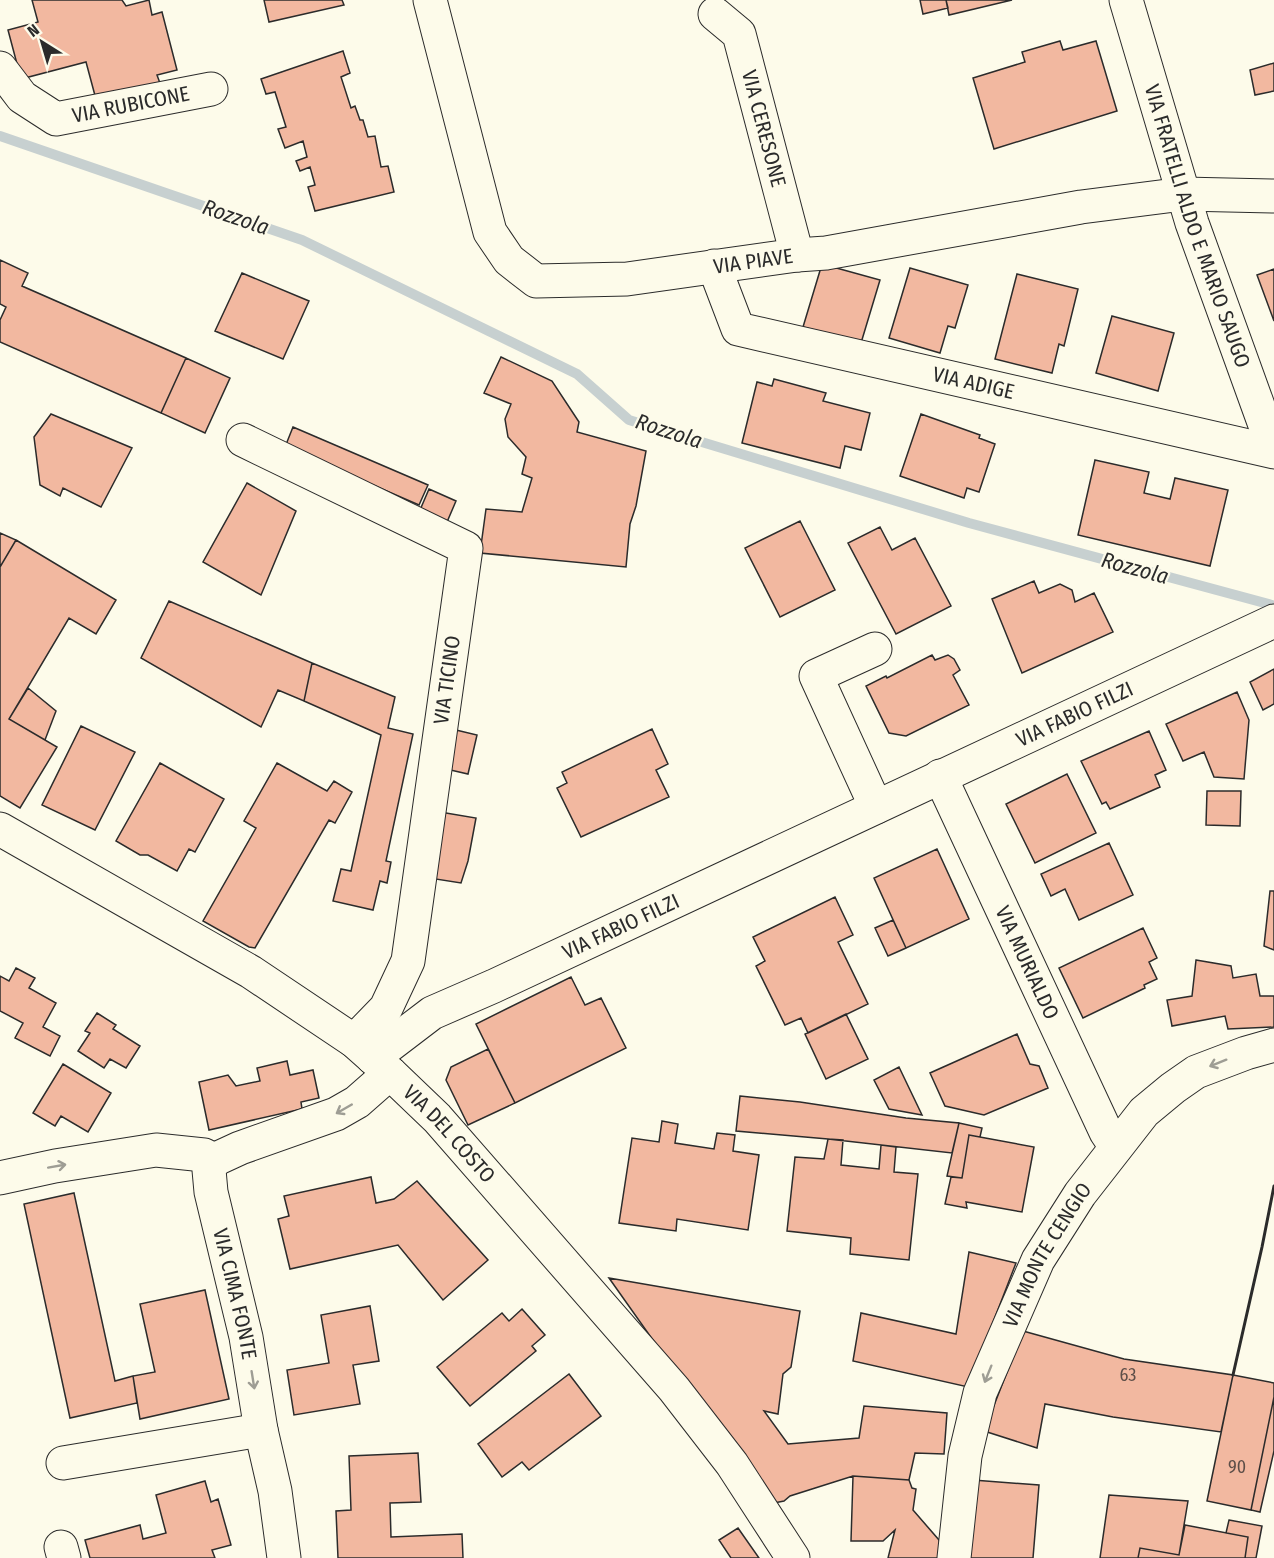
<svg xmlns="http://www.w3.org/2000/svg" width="1274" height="1558" font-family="'Fira Sans Condensed',sans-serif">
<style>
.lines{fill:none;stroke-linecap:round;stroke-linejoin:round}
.stream{stroke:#c7d0d0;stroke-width:10}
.building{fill:#f2b8a0;stroke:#2b2b2b;stroke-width:1.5}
.minor-casing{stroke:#2b2b2b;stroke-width:35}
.minor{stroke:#fdfbea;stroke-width:33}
.wall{stroke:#2b2b2b;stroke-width:3}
.oneway{stroke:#9e9d94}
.labels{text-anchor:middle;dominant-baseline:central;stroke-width:4.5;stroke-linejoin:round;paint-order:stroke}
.number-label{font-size:18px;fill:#5d4e48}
.street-label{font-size:21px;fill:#2b2b2b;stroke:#fdfbea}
.water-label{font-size:22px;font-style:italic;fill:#2b2b2b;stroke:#fdfbea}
</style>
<rect width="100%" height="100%" fill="#fdfbea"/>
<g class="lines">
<path class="stream" d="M0,136L302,240L577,374L629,420L969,523L1272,605"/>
</g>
<path class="building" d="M32,0H122L126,6L149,0L152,15L162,12L177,70L157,75L161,86L97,103L86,62L21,79L8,30L38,22Z
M264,0H342L344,5L269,22Z
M920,0H946L948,8L923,14Z
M946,0H1012L949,15Z
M1060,41L1063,50L1096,41L1117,111L994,149L973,78L1025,62L1022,52Z
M343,51L350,73L341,77L351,108L355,106L360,120H363L368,137L375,136L381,167L388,166L394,192L315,211L308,187L315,185L310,167L300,171L296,161L307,157L303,141L285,148L278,129L286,127L275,92L266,94L261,79Z
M1274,63V91L1255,95L1250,70Z
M0,260L28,273L22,286L186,358L161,413L0,342V320L6,307L0,304Z
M822,264L880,280L861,343L803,327Z
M910,268L968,285L955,328L948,326L940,353L889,338Z
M1274,269V321L1257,275Z
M242,273L309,301L283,359L215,331Z
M1017,274L1078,289L1064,346L1059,344L1052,373L995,359Z
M1112,316L1174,333L1158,391L1096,373Z
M501,357L552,381L579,422L577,432L646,451L636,506L630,524L626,567L480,553L486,509L522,512L532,478L522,474L526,457L508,437L505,419L511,404L484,393Z
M186,358L230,378L205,433L161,413Z
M774,379L826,393L823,401L870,413L861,450L845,446L840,468L742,443L757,382L772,386Z
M51,414L132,448L101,507L63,488L60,496L40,485L34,437Z
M921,414L980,435L979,438L995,444L979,492L967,488L964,498L900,476Z
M293,427L428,485L419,505L285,447Z
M1095,460L1149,472L1144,493L1170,499L1175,478L1228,490L1210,566L1078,535Z
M247,483L296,511L261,595L203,562Z
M429,489L456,501L447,522L420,510Z
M800,521L835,590L780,617L745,548Z
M880,527L892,550L915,538L951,606L896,634L848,543Z
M0,533L16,540L0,567Z
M16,540L116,600L96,634L69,618L9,719L57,747L20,808L0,796V567Z
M1034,581L1039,593L1060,584L1072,590L1075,602L1094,593L1113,632L1022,673L992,599Z
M169,601L312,663L304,701L278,690L261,727L141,658Z
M932,655L935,660L948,655L954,659L960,670L953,675L969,705L906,736L889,733L866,686L886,676L887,678Z
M312,663L395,697L388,728L413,734L386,861L391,862L387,883L380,881L373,910L333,901L341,869L351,871L381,735L304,701Z
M1274,669V704L1263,710L1250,682Z
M28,688L56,711L45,740L9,719Z
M1237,692L1249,720L1244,779L1214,777L1204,752L1183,761L1166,724Z
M81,726L135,752L95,830L42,805Z
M652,729L668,764L656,770L669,797L581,837L557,788L567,783L562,772Z
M456,730L477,735L468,774L446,769Z
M1149,731L1166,770L1155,775L1160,787L1110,809L1106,802L1102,804L1081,761Z
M160,763L224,799L195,852L189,849L177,871L148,855H140L116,841Z
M277,763L327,791L334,781L352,792L335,823L329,820L255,948L249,947L203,921L256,828L244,821Z
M1067,774L1096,833L1035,863L1006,804Z
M1207,791H1241L1240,826L1206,825Z
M440,812L476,818L468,861L461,883L429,878Z
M1109,843L1133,895L1079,920L1065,889L1051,896L1041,874Z
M937,849L969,919L906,948L874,878Z
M1270,891H1274V950L1264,946Z
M835,897L853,935L838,942L868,1004L808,1033L801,1018L785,1025L756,966L765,961L753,937Z
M893,920L906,948L888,956L875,928Z
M1143,928L1157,958L1149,962L1157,979L1144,985L1145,988L1083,1018L1059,968Z
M1196,960L1231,966L1233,978L1256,974L1260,996H1274V1027L1228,1029L1225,1016L1172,1026L1167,1000L1192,996Z
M16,968L35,978L29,988L56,1003L43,1027L60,1036L50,1056L15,1038L23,1023L0,1011V976L9,981Z
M571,977L585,1005L601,998L626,1048L515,1103L476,1024Z
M97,1013L116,1025L113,1029L140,1046L126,1068L110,1059L104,1068L78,1051L90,1033L85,1031Z
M846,1014L868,1059L826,1079L805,1034Z
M1017,1034L1030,1064L1039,1066L1048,1088L984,1115L945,1106L930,1073Z
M488,1049L515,1103L468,1125L446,1080L451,1067Z
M287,1061L290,1075L313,1070L319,1098L301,1102L302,1109L209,1130L199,1082L228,1075L236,1086L260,1081L257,1068Z
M63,1064L111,1093L88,1132L61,1116L55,1126L33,1113Z
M899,1067L922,1115L889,1109L874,1080Z
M740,1096L800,1102L906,1118L959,1123L952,1153L828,1139L736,1131Z
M662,1121L678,1124L675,1143L714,1149L717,1133L735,1135L733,1151L759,1155L748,1230L677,1219L676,1231L619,1223L632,1138L659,1142Z
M959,1123L982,1128L980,1137L969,1135L962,1178L947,1176Z
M969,1135L1034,1147L1022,1212L966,1202L967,1208L945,1204L951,1177L962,1178Z
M828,1139L843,1140L841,1165L879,1169L881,1145L896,1147L894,1172L918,1174L909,1260L850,1254L851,1238L787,1231L795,1157L824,1159Z
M371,1177L376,1203L394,1199L417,1181L488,1260L443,1300L398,1245L290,1269L278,1219L289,1216L284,1196Z
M74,1193L115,1381L133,1376L137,1403L70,1418L24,1204Z
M969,1252L1016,1263L968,1387L853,1361L861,1313L956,1334Z
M609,1278L800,1311L791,1367L783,1374L778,1414L764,1411L788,1444L859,1438L864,1406L947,1413L944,1454L915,1453L909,1480L853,1476L790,1496L784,1501L769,1504Z
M205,1290L229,1399L140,1419L133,1376L155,1372L140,1304Z
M370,1306L379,1361L353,1365L360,1404L294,1415L287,1370L329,1363L321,1315Z
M522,1309L545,1335L532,1346L536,1351L470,1406L437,1367L502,1313L509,1321Z
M1023,1331L1124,1359L1233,1375L1221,1432L1113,1417L1045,1404L1037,1448L984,1431Z
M569,1374L601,1416L529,1470L522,1462L502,1477L478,1444Z
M1233,1375L1274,1383V1397L1251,1510L1207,1501Z
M1274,1397V1451L1260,1512L1251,1510Z
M418,1453L421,1502L390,1503L391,1537L462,1534L463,1558H338L336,1511L351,1510L349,1456Z
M853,1476L909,1480L912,1488L916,1489L913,1510L939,1540L946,1558H888L895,1530L883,1541H851Z
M973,1480L1039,1485L1033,1558H964Z
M205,1481L211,1502L218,1499L231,1545L212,1550L215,1558H90L85,1540L140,1525L143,1539L166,1533L156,1495Z
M1109,1495L1188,1501L1179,1555L1140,1548L1138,1558H1100Z
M1229,1520L1262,1526L1256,1558H1245L1248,1537L1226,1533Z
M1185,1525L1248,1537L1245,1558H1138L1140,1548L1179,1555Z
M738,1528L759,1558H731L719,1540Z"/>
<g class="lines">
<defs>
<g id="minor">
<path id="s1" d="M430,0L490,232L509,260L536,281L627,279L797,255L826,253L1081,207L1183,194L1274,196"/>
<path id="s2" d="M1126,0L1192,223L1274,450"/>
<path id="s3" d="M715,14L739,34L797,255"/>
<path id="s4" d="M0,68L22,97L56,119L211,89"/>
<path id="s5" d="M714,266L738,329L1274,452"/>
<path d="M243,440L466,548L408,961L386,1008L354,1041"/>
<path d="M875,649L816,676L876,807"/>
<path id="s6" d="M940,776L1106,1132L1116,1147"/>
<path id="s7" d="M0,829L251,972L354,1041L390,1073L437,1118L674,1389L732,1464L793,1558"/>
<path id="s8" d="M373,1058L432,1013L494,986L1274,621"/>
<path id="s9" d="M214,1160L209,1170L211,1192L246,1337L261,1430L275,1491L284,1558"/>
<path d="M214,1160L240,1148L336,1114L357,1102L390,1073"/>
<path d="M0,1178L55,1166L156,1150L204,1155L214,1160"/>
<path d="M63,1463L261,1430"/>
<path d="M61,1547L64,1558"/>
<path id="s10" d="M954,1558L965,1456L980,1393L1038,1260L1080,1194L1144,1112L1173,1088L1196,1072L1246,1053L1274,1045"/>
</g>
</defs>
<use href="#minor" class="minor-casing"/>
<use href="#minor" class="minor"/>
<path class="wall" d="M1233,1375L1262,1247L1274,1186"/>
</g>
<defs><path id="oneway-shaft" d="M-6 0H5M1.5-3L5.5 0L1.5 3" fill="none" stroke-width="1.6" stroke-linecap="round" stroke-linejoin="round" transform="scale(1.5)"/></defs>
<g class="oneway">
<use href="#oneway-shaft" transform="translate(1218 1063) rotate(158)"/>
<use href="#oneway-shaft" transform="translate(344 1109) rotate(150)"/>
<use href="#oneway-shaft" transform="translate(57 1166) rotate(-10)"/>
<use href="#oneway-shaft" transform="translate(988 1374) rotate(112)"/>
<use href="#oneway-shaft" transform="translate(253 1380) rotate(81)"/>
</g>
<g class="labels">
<g class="number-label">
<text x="1128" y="1375">63</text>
<text x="1237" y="1467">90</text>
</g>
<g class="street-label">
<text stroke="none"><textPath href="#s4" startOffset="153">VIA RUBICONE</textPath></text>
<text stroke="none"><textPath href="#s3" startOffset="129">VIA CERESONE</textPath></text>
<text stroke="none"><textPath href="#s2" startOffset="237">VIA FRATELLI ALDO E MARIO SAUGO</textPath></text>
<text stroke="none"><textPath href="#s1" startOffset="526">VIA PIAVE</textPath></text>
<text stroke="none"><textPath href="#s5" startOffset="309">VIA ADIGE</textPath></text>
<text transform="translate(447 680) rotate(-82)">VIA TICINO</text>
<text stroke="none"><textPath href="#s8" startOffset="783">VIA FABIO FILZI</textPath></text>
<text stroke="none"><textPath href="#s8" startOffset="282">VIA FABIO FILZI</textPath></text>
<text stroke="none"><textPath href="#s6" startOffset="206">VIA MURIALDO</textPath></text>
<text stroke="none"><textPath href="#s7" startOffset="546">VIA DEL COSTO</textPath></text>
<text stroke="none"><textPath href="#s10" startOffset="321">VIA MONTE CENGIO</textPath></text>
<text stroke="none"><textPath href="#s9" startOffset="138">VIA CIMA FONTE</textPath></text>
</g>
<g class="water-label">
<text transform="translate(236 217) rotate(19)">Rozzola</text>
<text transform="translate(669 431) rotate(18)">Rozzola</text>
<text transform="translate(1135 568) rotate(15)">Rozzola</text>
</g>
</g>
<g transform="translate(42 42) rotate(323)" stroke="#fdfbea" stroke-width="4.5" paint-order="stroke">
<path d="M0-4.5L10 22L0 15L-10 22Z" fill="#2b2b2b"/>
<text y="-9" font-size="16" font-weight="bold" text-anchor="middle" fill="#2b2b2b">N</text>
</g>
</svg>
